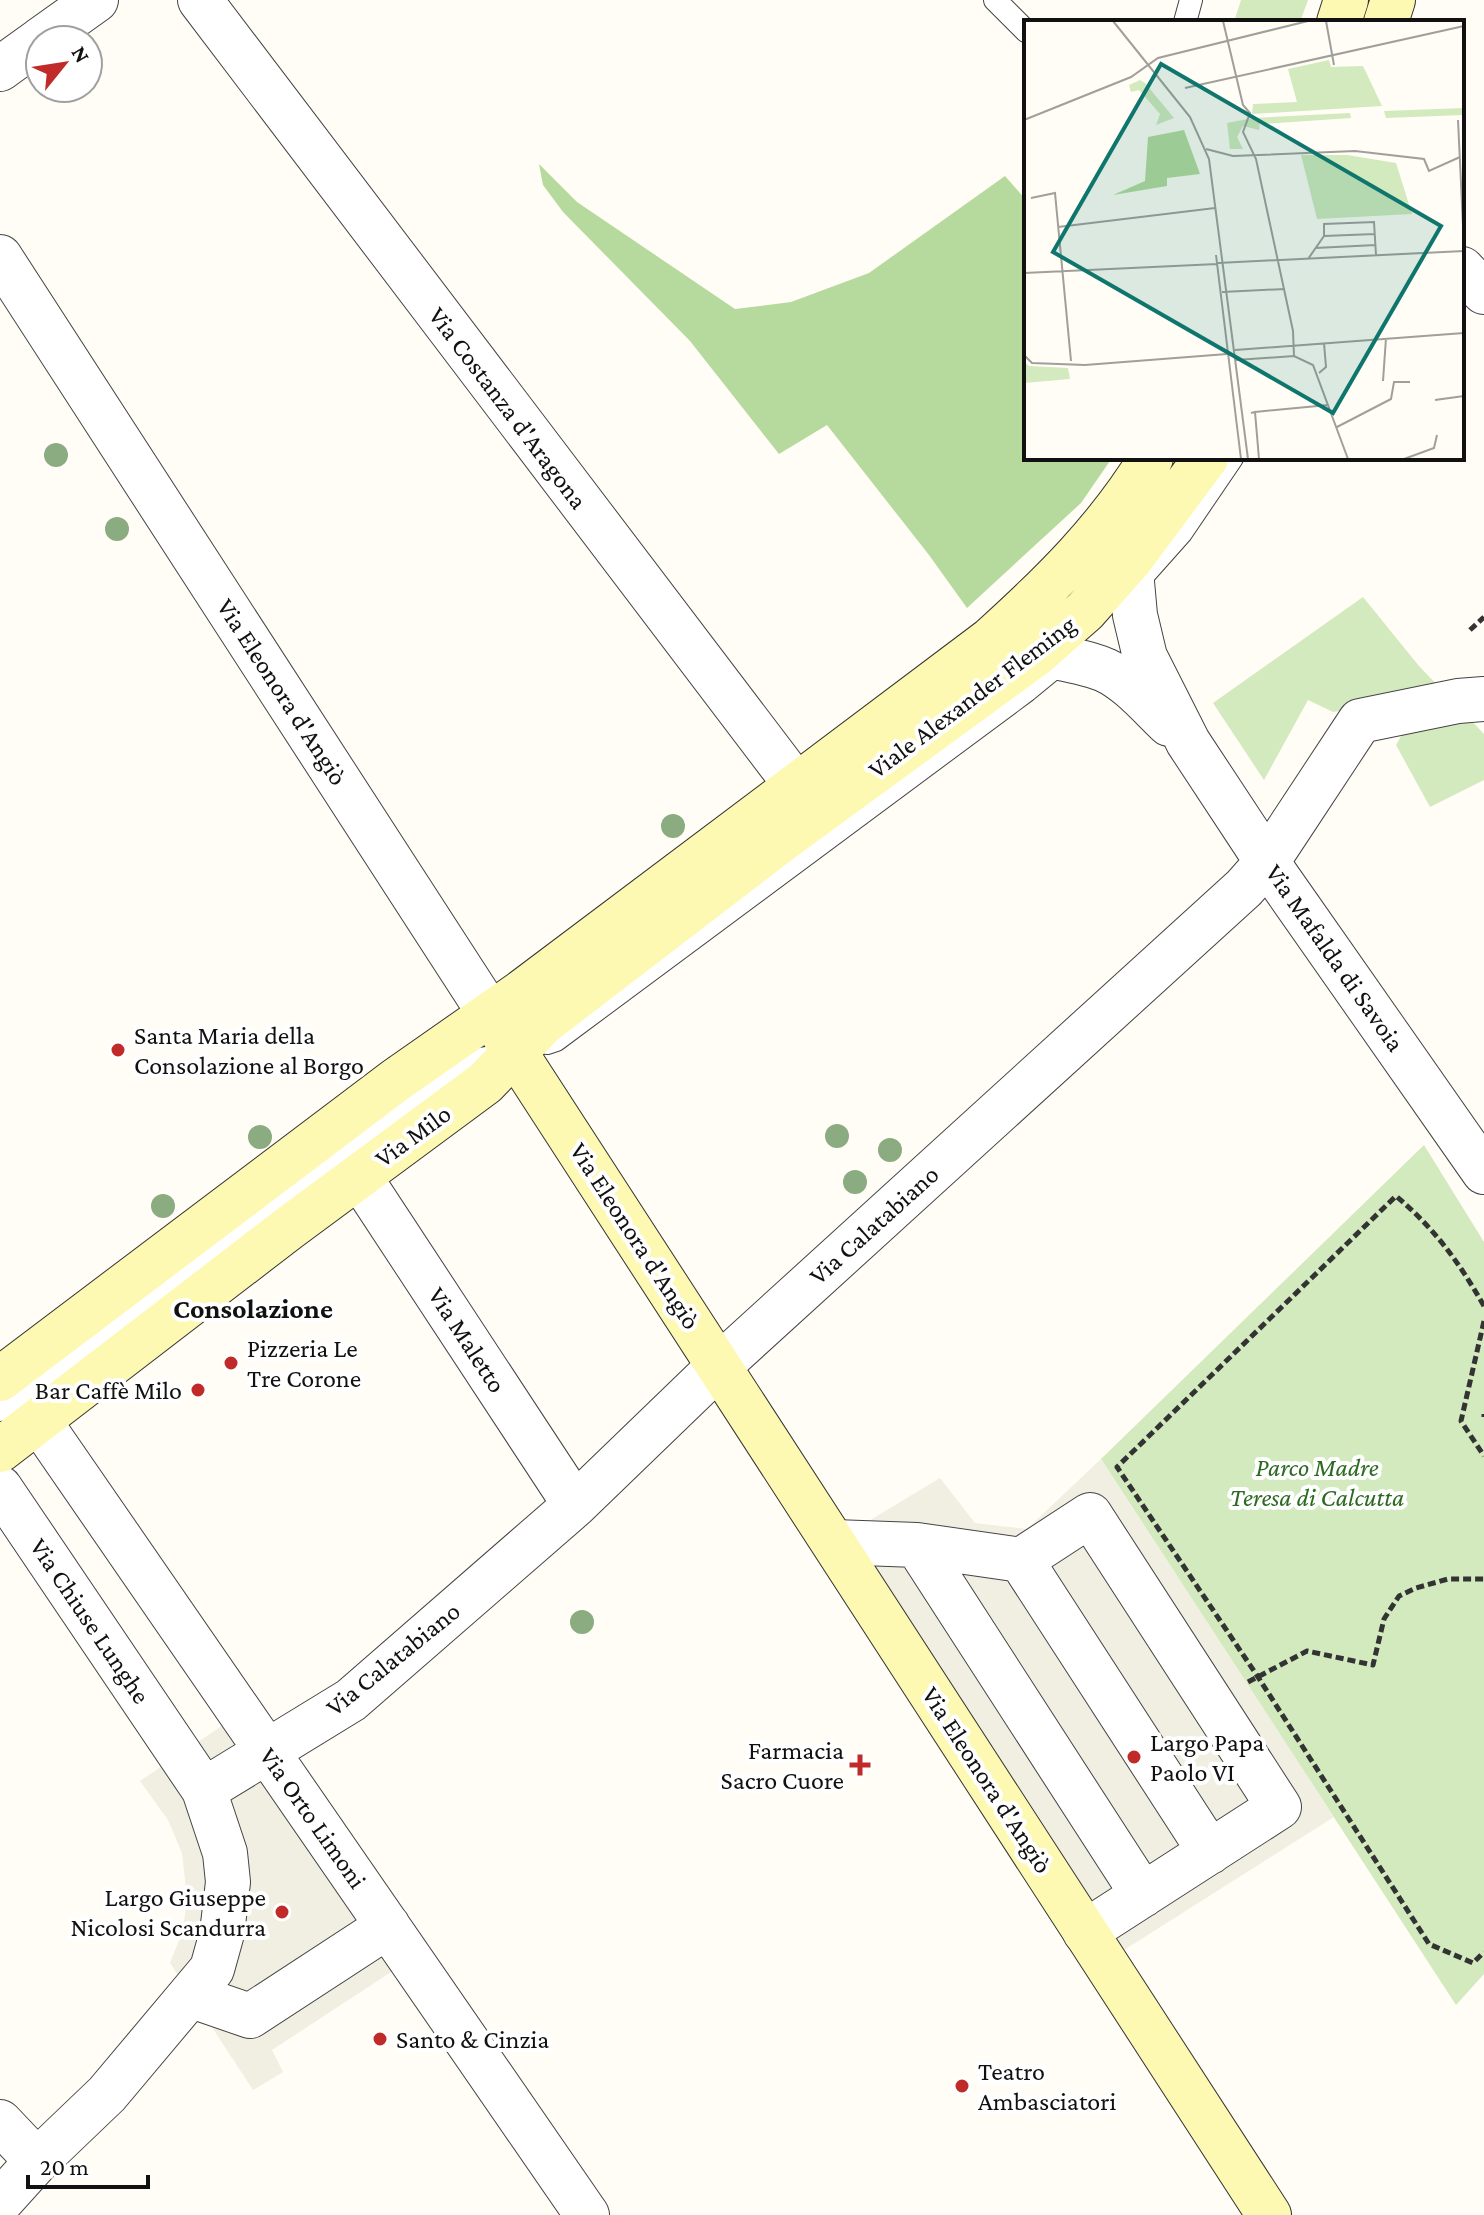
<svg xmlns="http://www.w3.org/2000/svg" width="1484" height="2215" font-family="'Crimson Pro',serif">
<style>
.green{fill:#d2eabe}
.forest{fill:#b6da9d}
.plaza{fill:#f1eee2}
.lines{fill:none;stroke-linecap:round;stroke-linejoin:round}
.lane-casing{stroke:#444;stroke-width:24}
.street-casing{stroke:#444;stroke-width:46}
.secondary-casing{stroke:#333;stroke-width:46}
.path{stroke:#333;stroke-width:5;stroke-dasharray:8 4;stroke-linecap:butt}
.lane{stroke:#fff;stroke-width:22}
.street{stroke:#fff;stroke-width:44}
.secondary{stroke:#fdf9b2;stroke-width:44}
.tree{fill:#8bac80}
.poi-dot{fill:#c02b2a;stroke:#fff;stroke-width:3}
.labels{text-anchor:middle;dominant-baseline:central;stroke-width:8;stroke-linejoin:round;paint-order:stroke}
.street-label{font-size:26px;fill:#111;stroke:#fff}
.poi-label{font-size:26px;fill:#111;stroke:#fff;text-anchor:start}
.park-label{font-size:26px;font-style:italic;fill:#2c6921;stroke:#fff}
.neighbourhood-label{font-size:28px;font-weight:bold;fill:#111;stroke:#fff}
.inset-road{fill:none;stroke:#a09f9a;stroke-width:2}
.view{fill:#0f766e;fill-opacity:0.15;stroke:#0f766e;stroke-width:4}
.inset-edge{fill:none;stroke:#111;stroke-width:4}
</style>
<rect width="100%" height="100%" fill="#fffdf5"/>
<path class="green" d="M1241,0H1308L1300,22H1234Z
M1363,597L1419,666L1484,734V780L1430,807L1396,745L1407,726L1396,701L1333,712L1308,700L1264,780L1213,703Z
M1424,1145L1484,1242V1974L1456,2005L1101,1459Z"/>
<path class="forest" d="M539,164L577,202L735,309L791,302L869,273L1005,176L1026,200V458H1112L1081,503L967,608L929,555L827,425L779,454L690,341L563,212L543,185Z"/>
<path class="plaza" d="M1101,1459L1334,1817L1105,1962L834,1542L940,1478L975,1523L1027,1529Z
M241,1713L411,1959L272,2050L283,2072L253,2090L170,1963L183,1930L187,1898L182,1853L168,1820L140,1781Z"/>
<g class="lines">
<defs>
<path id="lane" d="M995,0L1026,31
M1185,22L1191,0
M1133,587L1181,533L1232,458
M547,1043L556,1040L1026,691L1065,659
M0,1410L470,1061L507,1054"/>
<path id="street" d="M200,0L818,814
M40,40L96,0
M0,69L40,40
M0,257L490,1014
M1462,269L1484,292
M1130,560L1135,615L1145,657L1188,742L1267,862L1484,1172
M1036,654C1059,658 1083,661 1105,670C1129,681 1150,706 1169,724
M330,1132L575,1505
M39,1421L587,2215
M0,1488L204,1790L225,1853L228,1882L222,1933L212,1969L107,2094L37,2161L0,2202
M834,1542L917,1545L1021,1560L1090,1515L1279,1807L1085,1932
M917,1545L1143,1895
M1021,1560L1210,1852
M204,1790L351,1700L575,1505L719,1366L1244,888L1267,862L1360,721L1458,701L1484,699
M192,1996L250,2016L388,1926
M0,2122L37,2161"/>
<path id="secondary" d="M1339,22L1346,0
M1386,22L1393,0
M500,1029L1269,2215
M0,1379L396,1080L522,992L990,640C1051,585 1108,529 1151,458
M0,1450L289,1228L485,1083L543,1023L783,839L1036,654L1085,611L1130,560L1206,458"/>
</defs>
<use href="#lane" class="lane-casing"/>
<use href="#street" class="street-casing"/>
<use href="#secondary" class="secondary-casing"/>
<path class="path" d="M1470,630L1484,617
M1484,1306C1459,1262 1434,1228 1396,1196L1117,1467L1258,1677L1429,1944L1473,1963L1484,1952
M1484,1321L1461,1421L1484,1456
M1484,1414V1417
M1248,1682L1307,1651L1373,1665L1384,1619L1399,1596L1416,1588L1448,1579H1484"/>
<use href="#lane" class="lane"/>
<use href="#street" class="street"/>
<use href="#secondary" class="secondary"/>
</g>
<g class="tree">
<circle cx="56" cy="455" r="12"/>
<circle cx="117" cy="529" r="12"/>
<circle cx="673" cy="826" r="12"/>
<circle cx="837" cy="1136" r="12"/>
<circle cx="260" cy="1137" r="12"/>
<circle cx="890" cy="1150" r="12"/>
<circle cx="855" cy="1182" r="12"/>
<circle cx="163" cy="1206" r="12"/>
<circle cx="582" cy="1622" r="12"/>
</g>
<g class="poi-dot">
<circle cx="118" cy="1050" r="8"/>
<circle cx="231" cy="1363" r="8"/>
<circle cx="198" cy="1390" r="8"/>
<circle cx="1134" cy="1757" r="8"/>
<path d="M856 1753h8v8h8v8h-8v8h-8v-8h-8v-8h8z"/>
<circle cx="282" cy="1912" r="8"/>
<circle cx="380" cy="2039" r="8"/>
<circle cx="962" cy="2086" r="8"/>
</g>
<g class="labels">
<g class="street-label">
<text transform="translate(508 408) rotate(53)">Via Costanza d'Aragona</text>
<text transform="translate(282 692) rotate(57)">Via Eleonora d'Angiò</text>
<text transform="translate(972 697) rotate(-37)">Viale Alexander Fleming</text>
<text transform="translate(1335 958) rotate(55)">Via Mafalda di Savoia</text>
<text transform="translate(413 1136) rotate(-36)">Via Milo</text>
<text transform="translate(874 1225) rotate(-42)">Via Calatabiano</text>
<text transform="translate(635 1236) rotate(57)">Via Eleonora d'Angiò</text>
<text transform="translate(467 1340) rotate(57)">Via Maletto</text>
<text transform="translate(90 1621) rotate(56)">Via Chiuse Lunghe</text>
<text transform="translate(393 1659) rotate(-39)">Via Calatabiano</text>
<text transform="translate(987 1780) rotate(57)">Via Eleonora d'Angiò</text>
<text transform="translate(313 1818) rotate(55)">Via Orto Limoni</text>
</g>
<g class="poi-label">
<text x="134" y="1035">Santa Maria della<tspan x="134" dy="30">Consolazione al Borgo</tspan></text>
<text x="247" y="1348">Pizzeria Le<tspan x="247" dy="30">Tre Corone</tspan></text>
<text x="182" y="1390" text-anchor="end">Bar Caffè Milo</text>
<text x="1150" y="1742">Largo Papa<tspan x="1150" dy="30">Paolo VI</tspan></text>
<text x="844" y="1750" text-anchor="end">Farmacia<tspan x="844" dy="30">Sacro Cuore</tspan></text>
<text x="266" y="1897" text-anchor="end">Largo Giuseppe<tspan x="266" dy="30">Nicolosi Scandurra</tspan></text>
<text x="396" y="2039">Santo &amp; Cinzia</text>
<text x="978" y="2071">Teatro<tspan x="978" dy="30">Ambasciatori</tspan></text>
</g>
<g class="park-label">
<text x="1317" y="1467">Parco Madre<tspan x="1317" dy="30">Teresa di Calcutta</tspan></text>
</g>
<g class="neighbourhood-label">
<text x="253" y="1308">Consolazione</text>
</g>
</g>
<g transform="translate(1024 20)">
<rect width="440" height="440" fill="#fffdf5"/>
<path d="M305,40L307,47L339,46L358,86L228,94L229,84L273,82L264,49ZM116,60L121,63L150,98L132,105L136,94L115,70L107,72L105,65ZM440,88L439,95L362,98L360,91ZM326,93L327,98L239,104L236,99L235,110L219,106L213,117L219,129H206L203,103L229,98ZM277,135H323L372,143L388,194L293,199ZM0,341L5,346L44,348L46,359L0,363Z" fill="#d2eabe"/>
<path d="M160,110L176,154L143,158V166L89,175L121,161L124,117Z" fill="#b6da9d"/>
<path class="inset-road" d="M89,1L166,97L185,139L224,439M199,1L219,85L226,93L219,112L232,139L269,311L270,336M302,1L310,45M161,68L440,6M0,100L107,57L134,38L284,1M434,100L440,227M182,129L209,136L331,131L400,139L405,151L436,137M7,178L31,173L47,341M34,207L191,188M300,216L351,214M291,228L352,225M192,235L217,439M284,239L300,216V204L350,202L352,235M194,243L440,231M0,253L193,244M198,272L261,269M211,330L440,313M0,335L8,343L61,345L203,334M212,340L270,336L289,345L324,439M295,353L302,347L300,323M359,361L362,318M411,380L440,376M231,392L304,385M227,393L231,392L235,439M313,407L367,379L370,362H386M380,439L410,428L413,415"/>
<path class="view" d="M137,44L417,206L309,393L29,232Z"/>
<rect width="440" height="440" class="inset-edge"/>
</g>
<g transform="translate(64 64) rotate(60)"><circle r="38" fill="#ffffff" stroke="#a0a0a0" stroke-width="2"/>
<path d="M0-6L14 30L0 20L-14 30Z" fill="#c02b2a"/>
<text y="-12" font-size="22" font-weight="bold" text-anchor="middle" fill="#111111">N</text>
</g>
<path d="M28 2175v12h120v-12" fill="none" stroke="#111111" stroke-width="4"/>
<text x="40" y="2175" font-size="24" fill="#111111" stroke="#ffffff" stroke-width="6" paint-order="stroke">20 m</text>
</svg>
